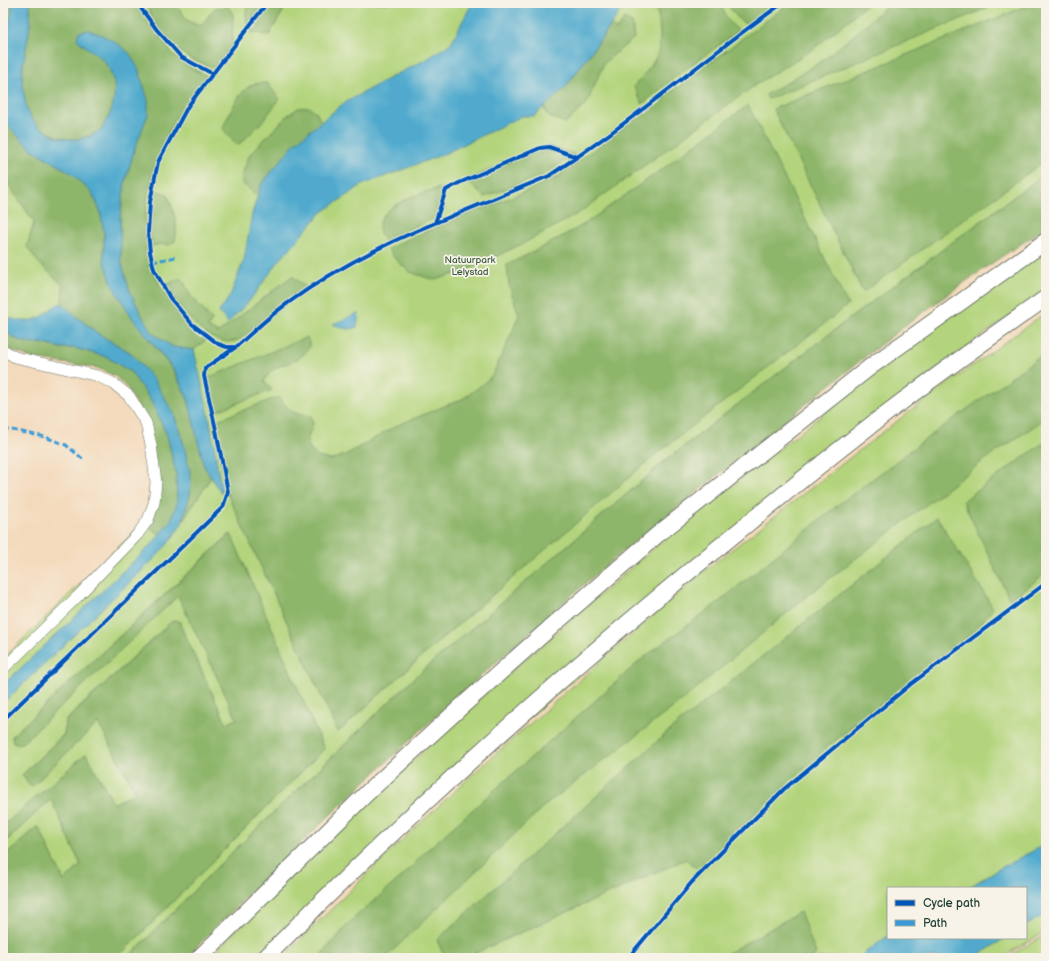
<svg xmlns="http://www.w3.org/2000/svg" width="1049" height="961" font-family="'Balsamiq Sans',sans-serif">
<style>
.green{fill:#b3d47b;stroke:#698858;fill-rule:evenodd}
.forest{fill:#8eb66b;stroke:#567a50}
.water{fill:#51aace;stroke:#387481}
.lines{fill:none;stroke-linecap:round;stroke-linejoin:round}
.minor-casing{stroke:#6a7464;stroke-width:12}
.highway-casing{stroke:#6a7464;stroke-width:18}
.minor{stroke:#fff;stroke-width:11}
.highway{stroke:#fff;stroke-width:16}
.quiet{stroke:#3a99d8;stroke-width:3;stroke-dasharray:6 3;stroke-linecap:butt}
.cycleway-casing{stroke:#f7f3e8;stroke-width:6}
.cycleway{stroke:#0057b8;stroke-width:4}
.labels{text-anchor:middle;dominant-baseline:central;stroke-width:3.5;stroke-linejoin:round;paint-order:stroke}
.park-label{font-size:10px;fill:#3d5b42;stroke:#f7f3e8}
</style>
<rect width="100%" height="100%" fill="#f7f3e8"/>
<filter id="ink" filterUnits="userSpaceOnUse"><feTurbulence type="fractalNoise" baseFrequency=".025" numOctaves="2"/><feDisplacementMap in="SourceGraphic" scale="8" xChannelSelector="R" yChannelSelector="G"/><feConvolveMatrix kernelMatrix="1 2 1 2 8 2 1 2 1" color-interpolation-filters="sRGB"/></filter>
<filter id="wash" filterUnits="userSpaceOnUse"><feTurbulence type="fractalNoise" baseFrequency=".012" numOctaves="4" result="noise"/><feDisplacementMap in="SourceGraphic" scale="16" xChannelSelector="R" yChannelSelector="G"/><feGaussianBlur stdDeviation="0.9" result="paint"/><feColorMatrix in="noise" values="0 0 0 0 0 0 0 0 0 0 0 0 0 0 0 0 0 1.4 0 .05"/><feComposite in="paint" operator="in"/></filter>
<g filter="url(#wash)">
<rect width="100%" height="100%" fill="#f4dabc"/>
<path class="green" d="M3,3H1046V173L853,316L742,401L665,461L412,680L218,866L128,958H117L324,749L230,534L13,735L12,738L13,741L18,744L22,743L178,595L237,719L226,723L180,625V622H171L66,720L64,734L22,775L31,787L98,722L136,792L114,804L86,754L3,826V703L157,556L170,541L211,477L222,493L208,410L3,330ZM227,493L560,536L440,640L339,731Z
M1046,248V289L897,398L276,938L257,958H209L300,866L476,702L668,536L939,323Z
M1046,312V844L997,870L968,888H888V936L858,958H282L383,858L474,773L699,575L905,415Z
M143,523L160,534L153,543L3,685V659Z
M51,799L81,865L64,882L38,826L3,858V844Z
M1046,914V931L1001,958H974L1005,938H1026V925Z
M1046,934V958H1006Z"/>
<path class="forest" d="M3,3H12V12L3,48Z
M29,3H135L173,55L188,66L207,76C165,125 130,202 152,267C162,297 183,320 207,339L194,350L173,347L153,334L141,314L129,289L121,261L120,217L125,182L135,148L148,114L138,68L82,44C87,47 95,51 100,55C106,61 113,73 115,82C118,96 110,119 100,130C98,132 95,133 92,134C75,144 57,138 41,128C23,115 21,87 23,66C25,45 33,24 29,3Z
M144,3H166L180,10L188,21L200,26C206,21 210,13 215,8L228,7L233,14L232,46L214,68C205,64 193,61 185,55C167,43 155,21 144,3Z
M247,3H263L247,26L246,13Z
M270,3H288L269,35L250,32Z
M656,3H719L729,22L739,31L684,70L642,104L634,86C640,79 647,72 652,64C665,46 659,23 656,3Z
M727,3H778L749,24C738,22 733,12 727,3Z
M790,3H868L851,18L813,49L758,83L579,213L526,242L465,271L434,280L410,272L395,259L388,249C442,221 501,204 556,178Z
M889,3H999L768,99L766,95L822,61L860,30Z
M1034,3H1046V160L863,292L773,109Z
M624,19L632,23L634,38L604,63L587,103L566,123L549,117L543,107L565,88L611,25L615,29H618Z
M267,83L279,98C269,116 254,131 238,145L230,138L223,128C228,116 240,88 254,84C258,83 263,83 267,83Z
M748,105L848,305L654,456L440,640L338,732L227,493L219,452L215,421L278,397C291,411 291,414 311,416L313,423L307,440L310,449L318,457L331,460L345,455L398,425L462,399L478,388L492,376L511,335L519,315L509,285L507,265L541,248L583,225L661,170Z
M309,107L316,112L321,122L294,144L261,185L258,196L242,183V174L250,154L287,116L298,108Z
M3,115L10,128L53,161L71,173L92,193L100,210L104,233V260L133,319L173,370L188,399L204,466L211,477L182,522L190,495L191,477L184,445L174,414L131,353L100,335L74,315L62,303L63,285L39,263L27,247L34,222L9,185L3,182Z
M548,146L575,154L543,175L484,197L466,180C494,169 520,156 548,146Z
M1046,173V228C946,290 855,364 764,438C718,475 672,511 627,548C568,597 512,648 456,698C364,782 272,868 186,958H128L218,866L412,680L665,461L742,401L853,316Z
M446,188L441,197L436,217L411,228L385,242C382,237 379,232 379,227C380,204 428,189 446,188Z
M154,190L167,194C173,207 179,227 175,241L169,245L162,244L151,246C149,229 150,207 154,190Z
M292,276L306,287L243,337C214,357 179,308 165,286L178,279H182L192,298L212,320L208,327L218,333Z
M3,330L16,339L32,344L41,343L61,348H75L107,357L131,372L150,399L167,435L176,473L177,503L171,520L160,534L143,523L156,501L142,415L128,389L115,376L98,368L35,359L3,347Z
M307,337L310,346C298,365 286,360 272,371C269,373 266,378 264,381L272,390L214,412L205,379Z
M1046,352V418L983,461L812,592L675,706L544,806L385,958H318L353,919L406,873L425,852L642,659L720,601L838,505L930,436Z
M1046,441V573L1010,600L963,501Z
M937,517L993,608L974,632L832,743L696,868L686,859L464,958H445L437,940L670,730Z
M231,534L324,749L117,958H3V858L38,826L64,881L81,865L51,799L3,844V826L86,754L114,804L136,792L98,723L31,787L22,775L64,735L66,721L171,622L176,620L180,622V625L226,723L237,719L178,596L22,743L18,744L13,742L12,738L13,735Z
M800,912L816,954L810,958H719Z"/>
<path class="water" d="M12,3H29L30,5C30,11 30,18 30,24C29,38 25,51 23,65C21,76 23,88 25,98C26,102 26,107 27,110C38,136 76,149 99,131C102,129 104,124 106,121C116,105 118,84 108,67C101,54 87,50 77,39L79,32L88,30L102,35L117,43L129,53L138,68L148,100V114L135,148L125,182L120,217L121,261L129,289L141,314L153,334L173,347L194,350L208,410L222,494L204,466L188,399L174,370L133,319L113,287L104,260V233L100,210L92,193L71,173L30,148L10,128L3,115V48L12,12Z
M474,3H623L621,10L611,25L565,88L534,116H522L444,154L362,185L321,213L279,261L250,300L228,323L219,312L230,296L244,260L252,214L261,185L294,144L344,103L393,76L427,59L451,43L470,7Z
M62,303L74,315L100,335L131,353L154,380L174,414L184,445L191,477L190,495L182,523L170,541L157,556L3,703V685L153,543L171,520L177,503L176,473L167,435L150,399L131,372L107,357L75,348H61L41,343L32,344L16,339L3,330V314C15,323 30,323 43,316C50,311 52,306 62,303Z
M359,313L357,327C348,331 342,328 333,324Z
M1046,844V914L1026,925V888H968L997,870Z
M888,936V938H1005L974,958H858Z"/>
</g>
<g filter="url(#ink)">
<g class="lines">
<defs>
<path id="minor" d="M3,350L15,357L98,376L114,384L129,396L146,423L151,445L156,482L154,503L148,520L137,535L77,597L3,669"/>
<path id="highway" d="M199,958L367,793L462,706L559,620L657,535L870,367L1046,241
M265,958C418,803 581,658 751,521C801,480 852,439 904,400C951,365 999,331 1046,298"/>
</defs>
<use href="#minor" class="minor-casing"/>
<use href="#highway" class="highway-casing"/>
<use href="#minor" class="minor"/>
<use href="#highway" class="highway"/>
<path class="quiet" d="M152,262L175,257
M3,428L45,437L66,445L84,460"/>
<defs>
<path id="cycleway" d="M137,3L157,30L181,57L213,74
M435,223L549,176L577,157
M236,347C253,332 269,316 288,303C333,270 384,244 435,223L446,190L459,183L540,148L549,147L577,157C648,109 712,52 783,3
M3,720L223,507L228,492L216,430L204,376L205,368L236,347H227L218,344L192,324L170,298L154,269L150,252L148,232L150,202L158,162L188,106L267,3
M628,958L692,882L784,789L911,684L1046,583"/>
</defs>
<use href="#cycleway" class="cycleway-casing"/>
<use href="#cycleway" class="cycleway"/>
</g>
</g>
<g class="labels">
<g class="park-label">
<text x="470" y="260">Natuurpark<tspan x="470" dy="12">Lelystad</tspan></text>
</g>
</g>
<rect width="1049" height="961" fill="none" stroke="#f7f3e8" stroke-width="16"/>
<rect x="887" y="887" width="140" height="52" fill="#f7f3e8" stroke="#a1aaa0"/>
<rect x="895" y="900" width="20" height="6" fill="#0057b8" stroke="#a1aaa0"/>
<text x="923" y="907" font-size="12" fill="#1f3d34">Cycle path</text>
<rect x="895" y="920" width="20" height="6" fill="#3a99d8" stroke="#a1aaa0"/>
<text x="923" y="927" font-size="12" fill="#1f3d34">Path</text>
</svg>
